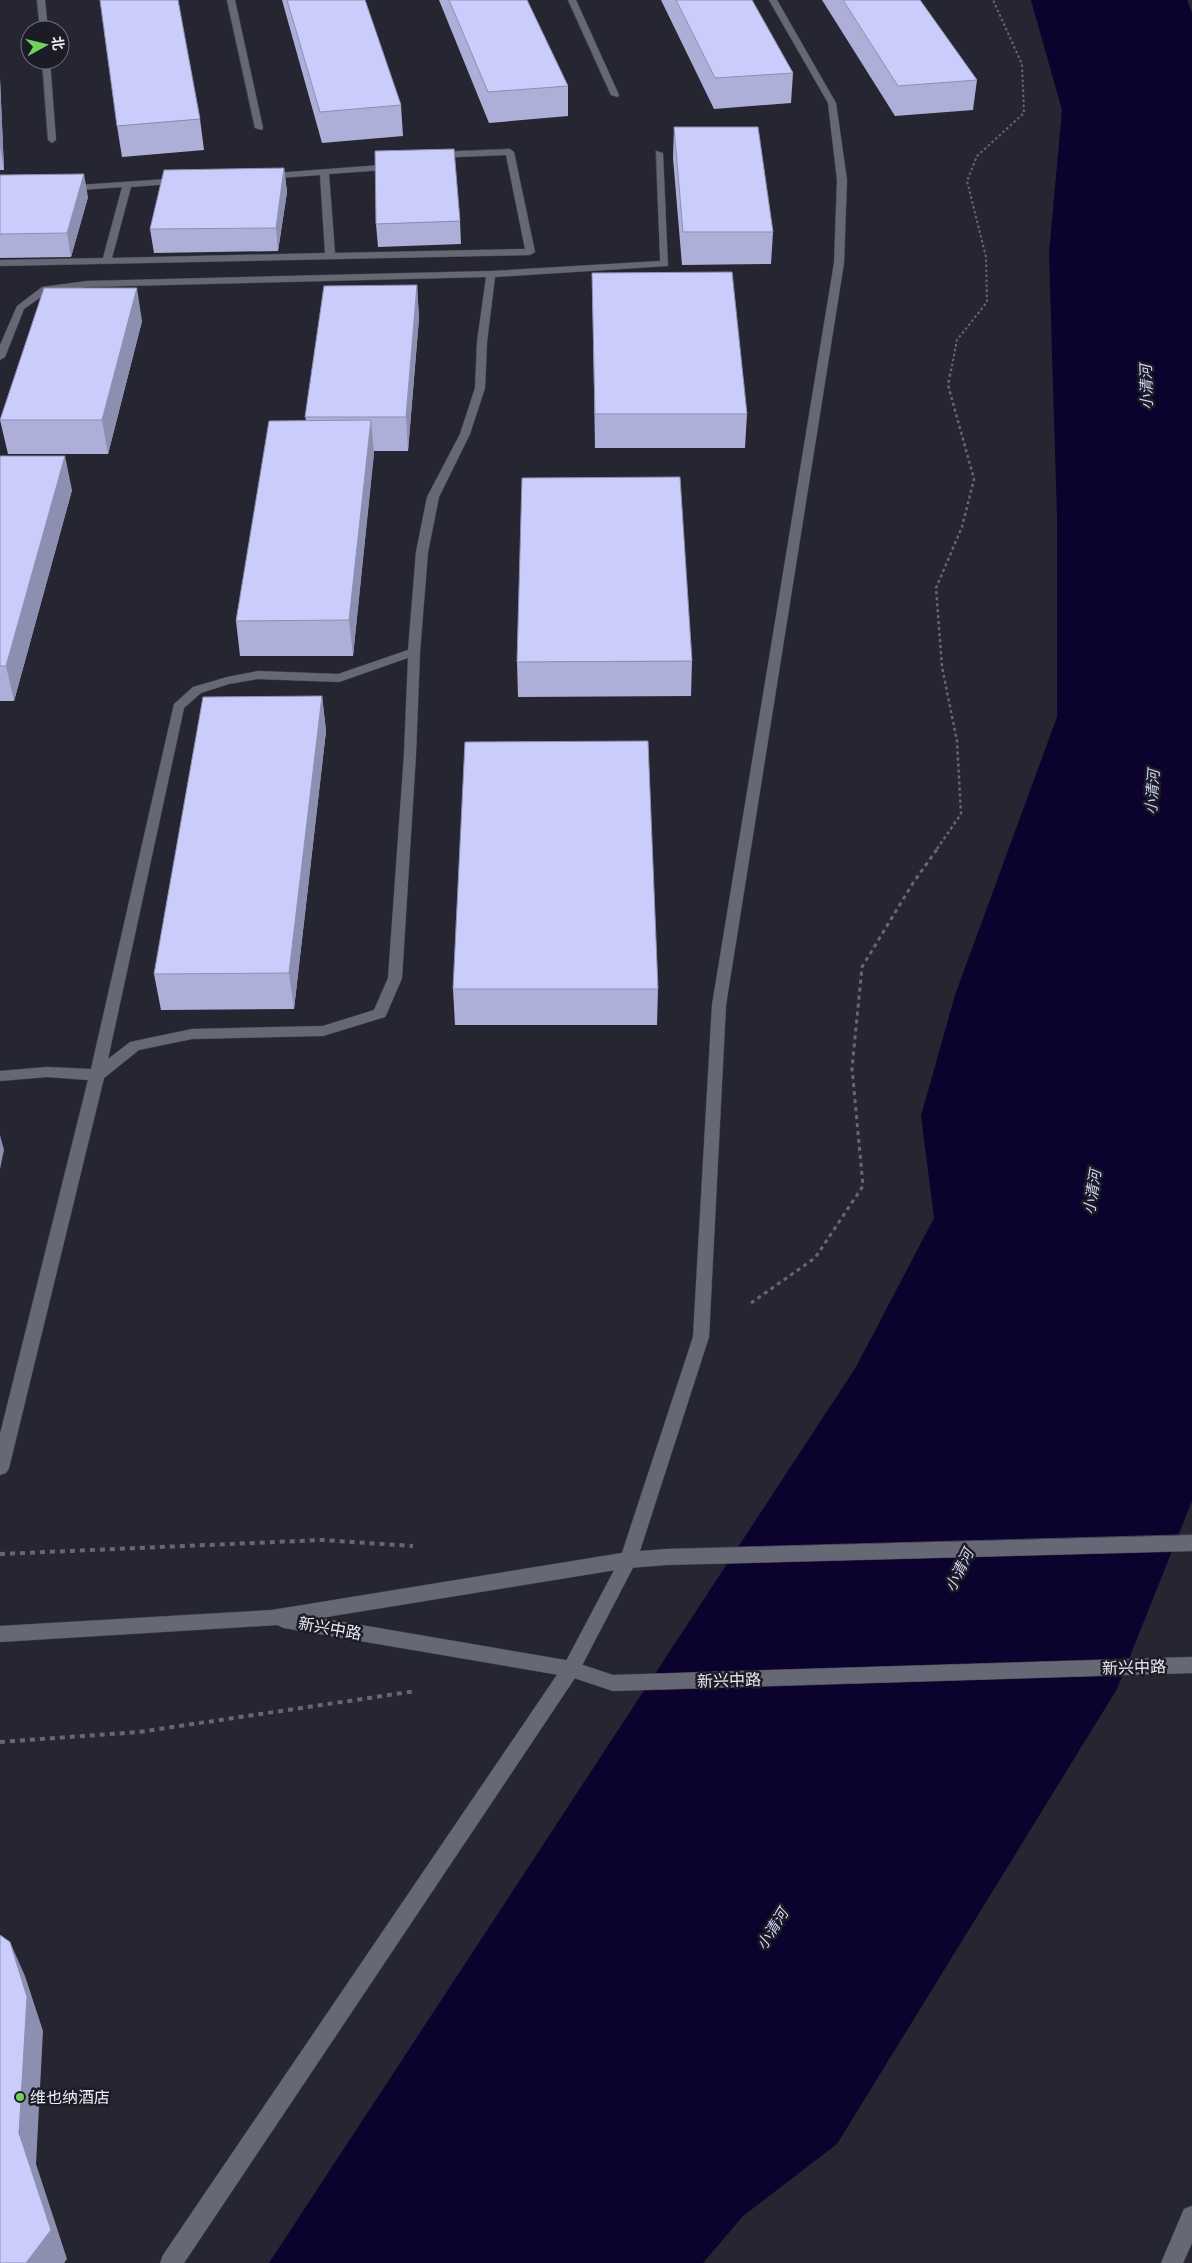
<svg xmlns="http://www.w3.org/2000/svg" width="1192" height="2263" font-family="Quicksand,'Noto Sans SC',sans-serif">
<style>
.water{fill:#0b022e}
.lines{fill:none;stroke-linecap:round;stroke-linejoin:round}
.lane-casing{stroke:#43444e;stroke-width:1}
.street-casing{stroke:#43444e;stroke-width:1}
.secondary-casing{stroke:#43444e;stroke-width:1}
.path-far3{stroke:#666771;stroke-width:2;stroke-dasharray:2.5 2.5;stroke-linecap:butt}
.path-far2{stroke:#666771;stroke-width:2.5;stroke-dasharray:3 3;stroke-linecap:butt}
.path-far1{stroke:#666771;stroke-width:3;stroke-dasharray:4 4;stroke-linecap:butt}
.path{stroke:#666771;stroke-width:4;stroke-dasharray:5 5;stroke-linecap:butt}
.lane{fill:#676875;fill-rule:evenodd}
.street{fill:#676875;fill-rule:evenodd}
.secondary{fill:#676875;fill-rule:evenodd}
.wall{fill:#aeafd9}
.shaded-wall{fill:#8d8fb0}
.building{fill:#caccfc;stroke:#8d8fb0}
.poi-dot{fill:#73d25c;stroke:#1c1c27;stroke-width:2}
.labels{text-anchor:middle;dominant-baseline:central;stroke-width:5;stroke-linejoin:round;paint-order:stroke}
.water-label{font-size:15px;font-style:italic;fill:#d4d6f7;stroke:#1c1c27}
.near-street-label{font-size:16px;fill:#ebecf4;stroke:#1c1c27}
.near-poi-label{font-size:16px;fill:#ebecf4;stroke:#1c1c27;text-anchor:start}
</style>
<rect width="100%" height="100%" fill="#252631"/>
<path class="water" d="M1031,0H1187L1192,13V1501L1117,1689L837,2144L743,2216L703,2263H269L856,1367L934,1218L921,1116L955,995L1057,717V517L1049,253L1062,110Z"/>
<g class="lines">
<defs>
<path id="lane" d="M37,0H45L48,30H40Z
M227,0H235L263,128L262,130L255,128Z
M568,0H576L619,95L618,97L611,95Z
M42,60H50L56,140L52,143L48,140Z
M510,149L514,152L535,252L530,255L0,266V260L103,258L122,187L67,191L62,188L64,186L182,178L187,181L185,183L131,187L112,258L325,253L320,175L265,179L262,178V174L394,164L397,165V169L329,174L335,253L525,249L506,155L436,158L432,155L436,152Z
M656,151L663,153L668,266L495,277L487,342L485,388L470,434L439,497L428,552L420,652L416,754L402,978L387,1013L385,1017L323,1036L192,1039L139,1050L104,1078L9,1468L6,1473L0,1475V1434L88,1080L47,1077L0,1081V1071L47,1067L91,1069L174,704L193,687L227,677L258,671L338,674L408,650L416,552L427,497L460,434L475,388L477,342L486,277L87,287L48,292L24,309L5,357L0,360V345L17,306L42,287L87,281L491,271L660,261ZM408,658L404,754L388,978L374,1010L323,1026L192,1029L130,1042L108,1059L184,708L201,693L229,684L258,679L339,682Z"/>
<path id="street" d="M769,0H777L836,103L847,180L844,263L726,1005L709,1337L637,1560L577,1675L184,2263H160L163,2255L565,1663L620,1559L693,1337L712,1005L834,263L837,180L828,103Z"/>
<path id="secondary" d="M1192,1535V1551L666,1565L628,1568L320,1618L571,1661L613,1675L1192,1657V1673L613,1691L571,1677L284,1628L277,1625L0,1642V1626L272,1610L628,1552L666,1549Z
M1192,2206V2243L1183,2263H1161L1184,2209Z"/>
</defs>
<use href="#lane" class="lane-casing"/>
<use href="#street" class="street-casing"/>
<use href="#secondary" class="secondary-casing"/>
<path class="path-far3" d="M951,371L957,340L987,302L986,257L967,181L977,156L1024,113L1022,64L993,0"/>
<path class="path-far2" d="M937,849L961,814L957,741L942,667L936,588L962,527L974,479L948,385L951,370"/>
<path class="path-far1" d="M751,1303L815,1258L863,1186L852,1068L862,967L913,883L938,848"/>
<path class="path" d="M0,1554L322,1540L413,1546
M0,1742L139,1732L416,1691"/>
<use href="#lane" class="lane"/>
<use href="#street" class="street"/>
<use href="#secondary" class="secondary"/>
</g>
<path class="wall" d="M282,0H365L401,105L403,136L322,143Z
M439,0H527L568,86V116L489,123Z
M661,0H752L793,73L791,103L714,109Z
M822,0H920L977,80L973,110L895,116Z
M0,79L4,170H0Z
M200,119L204,150L122,157L117,126Z
M674,127L773,232L771,264L682,265L673,158Z
M284,168L287,192L278,251L154,253L150,229Z
M0,175L88,197L71,257L0,258Z
M460,221L461,244L378,247L376,224Z
M592,273L747,414L745,448H595Z
M417,285L419,318L408,451H374L353,656H240L236,621L306,420L305,417Z
M142,321L108,454H8L0,420Z
M0,456L72,490L14,701H0Z
M692,661L691,696L518,697L517,662Z
M322,696L326,731L294,1009L161,1010L154,974Z
M453,989H658L657,1025H455Z"/>
<path class="shaded-wall" d="M0,79L4,170L0,147Z
M284,168L287,192L278,251L276,228Z
M84,174L88,197L71,257L67,233Z
M417,285L419,318L408,451L406,417Z
M137,288L142,321L108,454L102,420Z
M371,420L374,454L353,656L349,620Z
M65,456L72,490L14,701L6,666Z
M322,696L326,731L294,1009L289,973Z
M0,1135L4,1150L0,1169Z
M10,1942L25,1976L43,2031L36,2164L67,2259L64,2263H26Z"/>
<path class="building" d="M100,0H178L200,119L117,126Z
M287,0H365L401,105L320,112Z
M449,0H527L568,86L488,92Z
M676,0H752L793,73L715,78Z
M843,0H920L977,80L898,86Z
M674,127H758L773,232H683Z
M454,149L460,221L376,224L375,151Z
M284,168L276,228L150,229L164,170Z
M84,174L67,233L0,234V175Z
M732,272L747,414H595L592,273Z
M417,285L406,417H305L324,286Z
M44,288H137L102,420H0Z
M371,420L349,620L236,621L269,421Z
M0,456H65L6,666H0Z
M680,477L692,661L517,662L522,478Z
M322,696L289,973L154,974L203,697Z
M648,741L658,989H453L465,742Z
M0,1935L10,1942L27,1997L19,2133L51,2230L26,2263H0Z"/>
<circle class="poi-dot" cx="20" cy="2097" r="5"/>
<g class="labels">
<g class="water-label">
<text transform="translate(1146 387) rotate(-91)">小清河</text>
<text transform="translate(1152 792) rotate(-86)">小清河</text>
<text transform="translate(1092 1192) rotate(-81)">小清河</text>
<text transform="translate(959 1570) rotate(-64)">小清河</text>
<text transform="translate(772 1929) rotate(-58)">小清河</text>
</g>
<g class="near-street-label">
<text transform="translate(330 1628) rotate(10)">新兴中路</text>
<text transform="translate(1134 1667) rotate(-2)">新兴中路</text>
<text transform="translate(729 1680) rotate(-2)">新兴中路</text>
</g>
<g class="near-poi-label">
<text x="30" y="2097">维也纳酒店</text>
</g>
</g>
<g transform="translate(45 45) rotate(82)"><circle r="24" fill="#1c1c27" stroke="#6f6f79"/>
<path d="M0-4L9 19L0 12L-9 19Z" fill="#73d25c"/>
<text y="-8" font-size="14" font-weight="bold" text-anchor="middle" fill="#ebecf4">北</text>
</g>
</svg>
